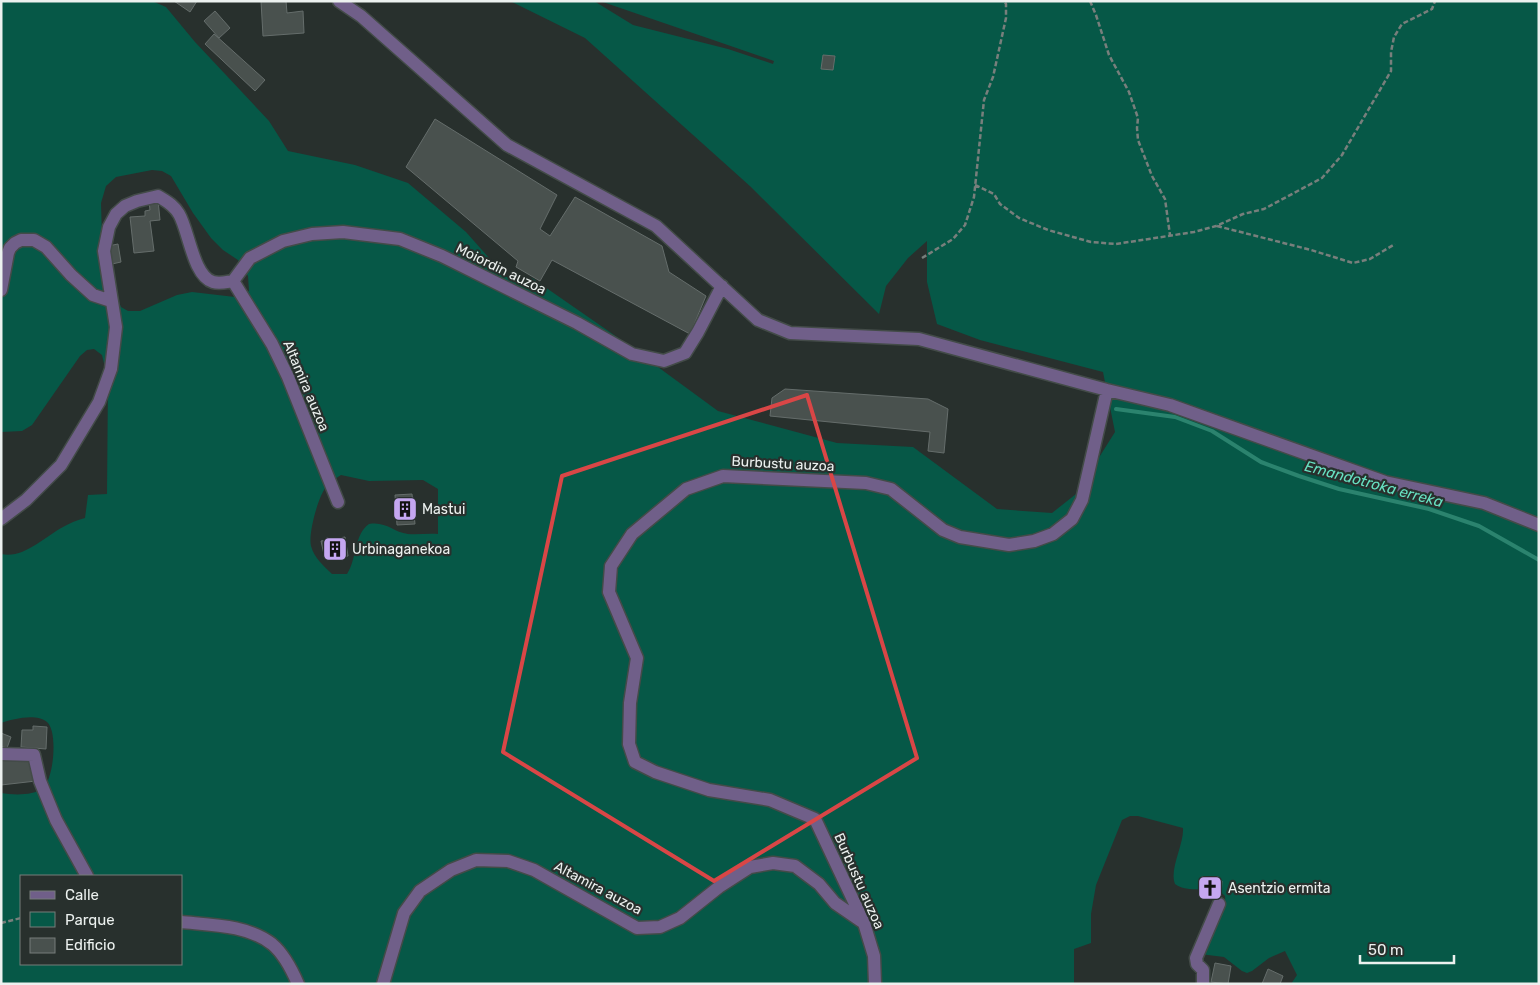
<svg xmlns="http://www.w3.org/2000/svg" width="1540" height="985" font-family="Rubik,sans-serif">
<style>
.green{fill:#065847;fill-rule:evenodd}
.lines{fill:none;stroke-linecap:round;stroke-linejoin:round}
.stream{stroke:#2b836e;stroke-width:4}
.building{fill:#49514e;stroke:#656d6b}
.minor-casing{stroke:#434b48;stroke-width:15}
.path{stroke:#787f7c;stroke-width:2.5;stroke-dasharray:5 2.5;stroke-linecap:butt}
.minor{stroke:#705f89;stroke-width:12}
.marked{fill:none;stroke:#d94646;stroke-width:4;stroke-linejoin:round}
.labels{text-anchor:middle;dominant-baseline:central;stroke-width:4.5;stroke-linejoin:round;paint-order:stroke}
.street-label{font-size:14px;fill:#ecf1ef;stroke:#28302d}
.poi-label{font-size:14px;fill:#ecf1ef;stroke:#28302d;text-anchor:start}
.water-label{font-size:15px;font-style:italic;fill:#67e1c1;stroke:#28302d}
</style>
<rect width="100%" height="100%" fill="#28302d"/>
<path class="green" d="M1,1H152L166,7L195,42L269,121L288,151L355,165L408,183L466,232L506,277L532,278L617,337L718,411L837,443L913,447L997,509L1052,513L1076,494L1115,432L1103,372L980,340L937,324L927,282V241L908,258L886,286L879,314L751,187L585,38L510,1H594L633,25L728,49L773,64L774,61L600,1H1539V984H1291L1297,975L1285,951L1269,958L1252,971L1247,973L1242,971L1224,957L1200,954C1208,939 1227,912 1225,896C1213,883 1190,895 1175,884C1169,869 1184,845 1183,828L1138,816H1130L1122,820L1096,885L1091,914V943L1074,949V984H1V793C13,795 33,796 43,788C54,779 58,731 47,722C36,713 13,719 1,723V554C24,559 44,537 63,527C70,523 77,520 85,518L88,495L107,494L108,380L102,355L94,349L87,350L80,356L32,425L22,431L1,432ZM152,170L162,171L171,176L193,213L211,238L223,250L238,260L248,276L249,291L235,297L192,292L177,295L140,311H128L121,307L115,293L102,238L101,203L106,186L116,177ZM341,475L369,481L423,480L438,489V534C428,533 418,535 408,534C393,532 386,521 369,524C354,534 357,559 347,574H332C324,566 314,558 311,546C308,534 318,497 326,487C330,482 336,478 341,475ZM21,876H181V964H21Z"/>
<g class="lines">
<path class="stream" d="M1116,409L1175,417L1212,431L1261,462L1299,476L1339,489L1429,509L1479,526L1539,560"/>
</g>
<path class="building" d="M174,1H197L190,12Z
M261,1H286L287,13L303,11L304,33L263,36Z
M215,11L230,28L219,38L204,21Z
M214,34L265,80L255,91L205,44Z
M823,55L835,56L833,70L821,69Z
M435,119L557,195L540,229L550,236L575,197L662,246L669,272L706,296L690,334L552,260L540,281L516,267L518,261L406,167Z
M158,200L160,220L150,221L154,251L134,253L130,217L145,216V211L150,210L149,201Z
M118,244L121,262L112,264L108,246Z
M785,389L928,399L948,409L944,453L928,451L930,432L770,416L772,398Z
M412,494L415,524L397,525L395,495Z
M345,537L348,556L325,559L321,541Z
M33,726L47,727L46,749L21,747L22,730H33Z
M1,733L11,737L7,748L1,746Z
M32,756L36,781L1,785V760Z
M1199,881H1222L1221,896L1199,895Z
M1215,963L1231,966L1228,984L1211,982Z
M1268,969L1283,976L1280,984H1262Z"/>
<g class="lines">
<defs>
<path id="minor" d="M339,1L361,16L507,145L656,226L758,320L790,333L919,339L1107,390L1170,405L1385,482L1484,503L1539,525
M233,281L250,258L283,241L312,234L343,232L400,239L442,256L577,323L632,354L664,361L685,353L698,332L722,286
M1,290L8,253L10,248L15,243L21,240H34L46,247L71,275L93,295L111,301
M1,519L26,500L61,465L99,402L111,369L116,327L104,251L109,227L116,214L125,206L137,201L158,196C166,201 174,205 179,214C189,231 193,276 213,282C220,284 226,282 233,281L272,344L288,377L338,502
M1,754L34,755L40,781L56,820L87,876
M181,922C211,925 248,925 272,944C284,954 292,970 298,984
M383,984L404,913L420,891L451,870L476,860L508,861L534,870L637,928L660,927L680,918L719,887L750,867L773,863L795,866L819,884L835,903L864,923
M875,984L874,956L864,923L815,819L770,800L709,790L655,772L635,762L629,744L630,703L637,658L609,592L611,566L632,534L686,489L723,476L866,483L891,489L943,530L960,537L1009,545L1034,541L1053,534L1072,519L1082,500L1107,390
M1203,984V970L1197,964L1196,958L1219,904"/>
</defs>
<use href="#minor" class="minor-casing"/>
<path class="path" d="M1090,1L1096,15L1109,55L1129,92L1138,118L1137,128L1138,140L1152,176L1165,199L1170,235
M975,185L994,194L1000,204L1019,218L1048,230L1091,242L1116,244L1194,232L1216,226L1243,214L1264,209L1322,178L1342,155L1391,71V52L1394,37L1402,24L1432,9L1435,1
M1217,226L1311,250L1353,263L1370,259L1395,244
M922,258L953,239L965,225L974,197L984,100L993,77L1006,18V4L1004,1
M1,923L21,918"/>
<use href="#minor" class="minor"/>
</g>
<path class="marked" d="M807,395L917,758L714,881L503,752L562,476Z"/>
<defs>
<symbol id="building-square" viewBox="-11 -11 22 22"><rect x="-9" y="-9" width="18" height="18" rx="4" fill="#c5a7f1" stroke="#28302d"/><path d="M-4-6H4V6H1V3H-1V6H-4ZM-2.5-4.3h1.7v1.8h-1.7ZM.8-4.3h1.7v1.8H.8ZM-2.5-1h1.7V.8h-1.7ZM.8-1h1.7V.8H.8Z" fill="#111"/></symbol>
<symbol id="church-square" viewBox="-11 -11 22 22"><rect x="-9" y="-9" width="18" height="18" rx="4" fill="#c5a7f1" stroke="#28302d"/><path d="M-1.2-6h2.4v3.5h3.3v2.4h-3.3V6h-2.4V-.1h-3.3v-2.4h3.3Z" fill="#111"/></symbol>
</defs>
<g fill-rule="evenodd">
<use href="#building-square" x="391" y="495" width="28" height="28"/>
<use href="#building-square" x="321" y="535" width="28" height="28"/>
<use href="#church-square" x="1196" y="874" width="28" height="28"/>
</g>
<g class="labels">
<g class="street-label">
<text transform="translate(501 269) rotate(26)">Moiordin auzoa</text>
<text transform="translate(306 386) rotate(67)">Altamira auzoa</text>
<text transform="translate(783 464) rotate(3)">Burbustu auzoa</text>
<text transform="translate(859 881) rotate(66)">Burbustu auzoa</text>
<text transform="translate(598 888) rotate(28)">Altamira auzoa</text>
</g>
<g class="poi-label">
<text x="422" y="509">Mastui</text>
<text x="352" y="549">Urbinaganekoa</text>
<text x="1228" y="888">Asentzio ermita</text>
</g>
<g class="water-label">
<text transform="translate(1374 484) rotate(15)">Emandotroka erreka</text>
</g>
</g>
<rect width="1540" height="985" fill="none" stroke="#ecf1ef" stroke-width="5"/>
<rect x="20" y="875" width="162" height="90" fill="#28302d" stroke="#767d7b"/>
<rect x="30" y="891" width="25" height="8" fill="#705f89" stroke="#767d7b"/>
<text x="65" y="900" font-size="15" fill="#ecf1ef">Calle</text>
<rect x="30" y="912" width="25" height="15" fill="#065847" stroke="#767d7b"/>
<text x="65" y="925" font-size="15" fill="#ecf1ef">Parque</text>
<rect x="30" y="938" width="25" height="15" fill="#49514e" stroke="#767d7b"/>
<text x="65" y="950" font-size="15" fill="#ecf1ef">Edificio</text>
<path d="M1360 955v8h94v-8" fill="none" stroke="#ecf1ef" stroke-width="2.5"/>
<text x="1368" y="955" font-size="15" fill="#ecf1ef" stroke="#28302d" stroke-width="4" paint-order="stroke">50 m</text>
</svg>
